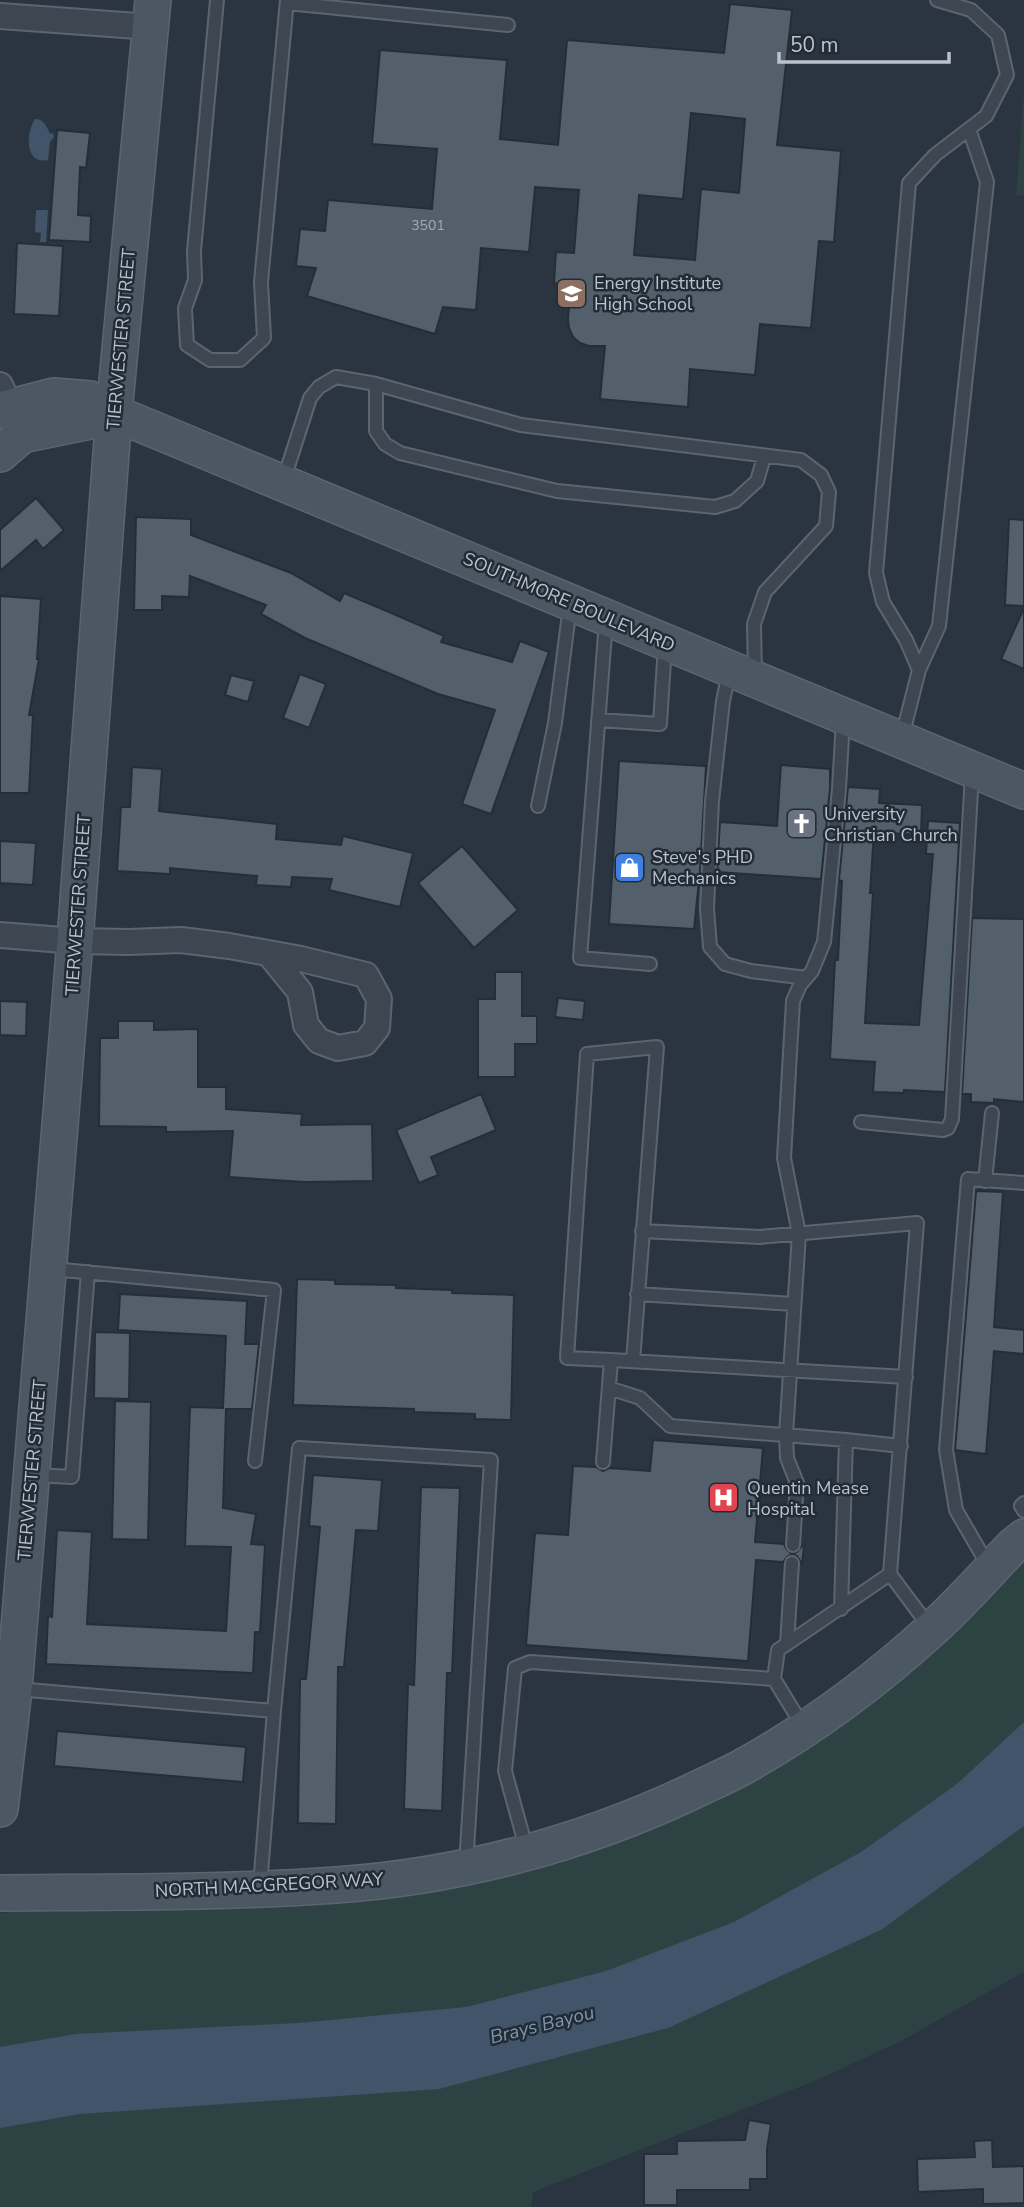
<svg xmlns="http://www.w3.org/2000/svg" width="1024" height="2207" font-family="'Nunito Sans',sans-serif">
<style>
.green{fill:#2d4343}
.water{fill:#415469}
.building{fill:#53606c;stroke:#242e39;stroke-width:2;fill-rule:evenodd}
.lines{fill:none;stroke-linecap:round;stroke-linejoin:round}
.lane-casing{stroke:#5c656f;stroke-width:16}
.street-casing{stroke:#5c656f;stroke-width:28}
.secondary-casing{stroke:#5c656f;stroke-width:38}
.lane{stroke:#3e4751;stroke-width:12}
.street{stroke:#3e4751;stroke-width:24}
.secondary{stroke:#4c5764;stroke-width:35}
.labels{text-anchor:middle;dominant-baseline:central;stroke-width:5;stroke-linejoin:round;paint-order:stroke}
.number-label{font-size:14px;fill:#a1aab3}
.poi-label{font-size:18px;fill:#bbc2cb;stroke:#222c37;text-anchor:start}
.street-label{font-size:18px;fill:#bbc2cb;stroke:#222c37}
.water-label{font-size:19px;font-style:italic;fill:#7e95ab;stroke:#222c37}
</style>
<rect width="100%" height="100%" fill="#2a3541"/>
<path class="green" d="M1024,92V196L1016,195Z
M1024,1559V1972L901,2041L817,2080L533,2192L531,2207H0V1913L60,1908L209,1906L657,1824Z"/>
<path class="water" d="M35,119C44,119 47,127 50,134L53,133L54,137L50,142L48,160C24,165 26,132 35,119Z
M36,210H48L46,242H40L41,233L35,232Z
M1024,1722V1826L881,1930L668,2028L439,2089L80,2114L0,2128V2047L76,2034L299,2023L466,2007L606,1971L734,1922L861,1852L957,1784Z"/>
<path class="building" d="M730,4L792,10L777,145L841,151L834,242L819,241L811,328L760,324L755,375L690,369L688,407L600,399L605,346H589L580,343L573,337L569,328L568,319L571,284L554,283L556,252L574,253L579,190L535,187L529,252L481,248L476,310L443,307L435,334L307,296L316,268L296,266L300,229L325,231L328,200L432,209L437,149L372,144L380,50L507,60L500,139L558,145L567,40L724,53ZM691,113L745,119L739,193L701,189L695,260L634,255L639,195L683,199Z
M57,130L90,133L86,168L80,167L78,215L91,216L90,242L49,240Z
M17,243L63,246L59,316L14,314Z
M36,498L64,530L43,549L36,540L0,571V530Z
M136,517L191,519V535L291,573L340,601L344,593L389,612L444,636L441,642L512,662L520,641L549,652L491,814L462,804L495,710L438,694L305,638L261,614L266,605L190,576L189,597L162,596V610H134Z
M1009,519L1024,520V606L1005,605Z
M0,596L41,599L37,659H39L29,715H33L29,793H0Z
M1024,608V669L1001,659Z
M300,674L326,684L309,728L283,718Z
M231,675L254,681L248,702L225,695Z
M619,761L706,766L700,871L694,929L609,924Z
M781,765L830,769V788L821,879L717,872L720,822L777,826Z
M132,767L162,769L159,811L277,824L276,839L341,845L343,836L413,853L400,907L329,890L332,879L292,877L291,887L256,885L257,876L170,868V874L117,871L121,807H130Z
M848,787L880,789L879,803L922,805L921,835L874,832L870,893H873L865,1023L919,1025L933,854H926L928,821L960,823L945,1092L904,1090V1093L873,1092L875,1062L830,1059L835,960H838L842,881L839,880Z
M0,841L36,843L33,885L0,883Z
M462,846L518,910L474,948L418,883Z
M972,918L1024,919V1102L994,1099V1103L971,1102V1094H962Z
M495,972H522V1016H537V1044H515V1077H478V999H495Z
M558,998L585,1001L583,1020L555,1017Z
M0,1001L27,1002L26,1036L0,1035Z
M118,1021H154V1030L198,1029V1087H226V1109L302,1114L301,1125L372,1124L373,1181L305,1182L229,1177L233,1131L166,1132V1127L99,1126L100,1038H118Z
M481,1094L496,1130L431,1157L438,1175L419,1183L396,1130Z
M976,1191L1003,1192L994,1327L1024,1330V1354L994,1351L986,1454L955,1450Z
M297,1279L335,1280V1284L396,1285V1288L452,1290V1293L514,1295L511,1420L475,1419V1414L414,1412V1409L293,1405Z
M120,1294L247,1301L245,1344H259L252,1409H226L223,1508L256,1514L251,1544L265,1545L260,1632H255L253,1673L46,1664L48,1616L52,1617L57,1530L92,1532L87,1624L226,1631L231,1547L185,1546L190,1407L223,1408L226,1336L118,1330Z
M95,1332L130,1333L129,1399L94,1398Z
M115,1401L151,1402L148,1540L112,1539Z
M653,1440L763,1448L755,1542L784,1544L786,1549L792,1554L797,1552L802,1546H804L802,1564L797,1556L793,1554L788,1556L783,1562L756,1560L748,1661L526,1645L535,1533L568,1535L573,1466L596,1467L603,1471L609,1468L650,1471Z
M313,1475L382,1480L378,1531L356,1530L344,1667H338L336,1824L298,1823L300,1679H306L320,1527L309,1526Z
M421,1487L460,1488L452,1673H447L442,1811L404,1809L408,1684L414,1685Z
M57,1731L246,1747L243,1782L54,1766Z
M749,2120L771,2124L767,2149V2179H750V2190H677V2205H644V2154H677V2141L745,2140Z
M992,2140L993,2167L1024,2166V2203L983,2204V2189L918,2192L917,2159L975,2157L974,2141Z"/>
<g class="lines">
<defs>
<path id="lane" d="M217,0L194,251L195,280L185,308L187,345L210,360H240L264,338L261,282L287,0
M287,3L508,25
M376,384V431L385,444L400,453L557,491L715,507L735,501L757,481L764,457
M283,482L310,398L319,387L336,377L376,384L521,425L801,460L821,475L829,492L826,526L765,592L754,624L755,677
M606,621L580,958L650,964
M919,670L939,626L987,182L969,129
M729,672L723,701L712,801L707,908L710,947L725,964L751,971L806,978
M598,720L660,724L665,645
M902,737L919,670L906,640L883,602L876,573L909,183L935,155L986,116L1007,75L998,35L971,10L937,0
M538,806L555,723L570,606
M861,1122L943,1130L948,1128L952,1119L972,774
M985,1181L992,1113
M642,1231L760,1237L917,1223L890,1574L931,1629
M52,1269L274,1290L255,1461
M637,1294L794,1304
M611,1360L567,1358L587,1054L657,1047L633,1361
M609,1388L640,1398L670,1426L846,1440L901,1446
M603,1462L611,1360L906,1377
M35,1475L72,1477L88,1272
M1024,1503L1021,1506L1024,1511
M793,1545L797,1483L787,1458L786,1435L799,1234L784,1158L793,1001L800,985L812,971L824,942L839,789L843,719
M989,1567L956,1510L946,1450L968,1179L1024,1183
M841,1609L846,1440
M787,1644L792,1563
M16,1689L274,1711
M804,1728L774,1679L778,1650L890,1574
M527,1851L505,1771L515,1668L530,1662L774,1679
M260,1886L274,1711L299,1448L491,1460L466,1866"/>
<path id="street" d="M0,16L151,27
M0,385L17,423
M0,935L75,941L129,942L181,940L229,946L301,959L366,975L379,999L377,1028L365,1043L338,1048L319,1041L306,1025L300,992L270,955"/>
<path id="secondary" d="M0,410L54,396L90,399L114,413L1024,791
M0,454L22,435L86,422L114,413
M0,1809L14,1689L75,941L114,413L153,0
M0,1893C112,1892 224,1893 336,1885C457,1877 581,1844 691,1792C709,1783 729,1775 746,1765C812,1728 875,1681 931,1630C960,1604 986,1574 1013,1546L1024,1537"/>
</defs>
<use href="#lane" class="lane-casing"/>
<use href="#street" class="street-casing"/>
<use href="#secondary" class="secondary-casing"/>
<use href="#lane" class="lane"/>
<use href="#street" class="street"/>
<use href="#secondary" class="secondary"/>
</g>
<defs>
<symbol id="school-square" viewBox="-11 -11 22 22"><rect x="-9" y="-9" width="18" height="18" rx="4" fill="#8d6e63" stroke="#222c37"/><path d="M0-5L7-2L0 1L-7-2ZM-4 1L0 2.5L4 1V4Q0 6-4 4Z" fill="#fff"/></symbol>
<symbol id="church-square" viewBox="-11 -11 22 22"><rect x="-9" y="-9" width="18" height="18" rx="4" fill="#6b7280" stroke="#222c37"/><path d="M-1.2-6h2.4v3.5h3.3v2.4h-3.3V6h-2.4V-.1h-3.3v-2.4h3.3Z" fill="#fff"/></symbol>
<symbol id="shop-square" viewBox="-11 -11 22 22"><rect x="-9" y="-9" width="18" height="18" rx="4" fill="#3f7fe0" stroke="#222c37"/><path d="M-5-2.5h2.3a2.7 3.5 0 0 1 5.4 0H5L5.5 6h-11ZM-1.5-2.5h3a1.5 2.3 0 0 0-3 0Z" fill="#fff"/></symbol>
<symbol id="hospital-square" viewBox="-11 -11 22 22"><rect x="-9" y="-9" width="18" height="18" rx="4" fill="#e0444e" stroke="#222c37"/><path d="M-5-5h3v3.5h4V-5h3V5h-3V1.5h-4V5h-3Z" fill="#fff"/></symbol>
</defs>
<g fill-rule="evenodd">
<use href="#school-square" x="554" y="276" width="35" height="35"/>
<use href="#church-square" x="784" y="806" width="35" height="35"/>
<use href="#shop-square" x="612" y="850" width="35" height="35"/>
<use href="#hospital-square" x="706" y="1480" width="35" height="35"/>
</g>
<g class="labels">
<g class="number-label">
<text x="428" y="225">3501</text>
</g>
<g class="poi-label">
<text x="594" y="283">Energy Institute<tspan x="594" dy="21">High School</tspan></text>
<text x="824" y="814">University<tspan x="824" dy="21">Christian Church</tspan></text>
<text x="652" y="857">Steve's PHD<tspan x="652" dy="21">Mechanics</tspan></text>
<text x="747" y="1488">Quentin Mease<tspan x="747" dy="21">Hospital</tspan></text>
</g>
<g class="street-label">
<text transform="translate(121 339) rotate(-85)">TIERWESTER STREET</text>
<text transform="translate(569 602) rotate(23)">SOUTHMORE BOULEVARD</text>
<text transform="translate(78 905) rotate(-86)">TIERWESTER STREET</text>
<text transform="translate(32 1470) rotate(-85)">TIERWESTER STREET</text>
<text transform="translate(269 1885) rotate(-3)">NORTH MACGREGOR WAY</text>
</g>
<g class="water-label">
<text transform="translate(542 2025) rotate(-14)">Brays Bayou</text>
</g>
</g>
<path d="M779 52v10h170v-10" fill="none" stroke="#bbc2cb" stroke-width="3.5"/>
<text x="790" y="52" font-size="21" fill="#bbc2cb" stroke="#222c37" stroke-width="5" paint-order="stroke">50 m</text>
</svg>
